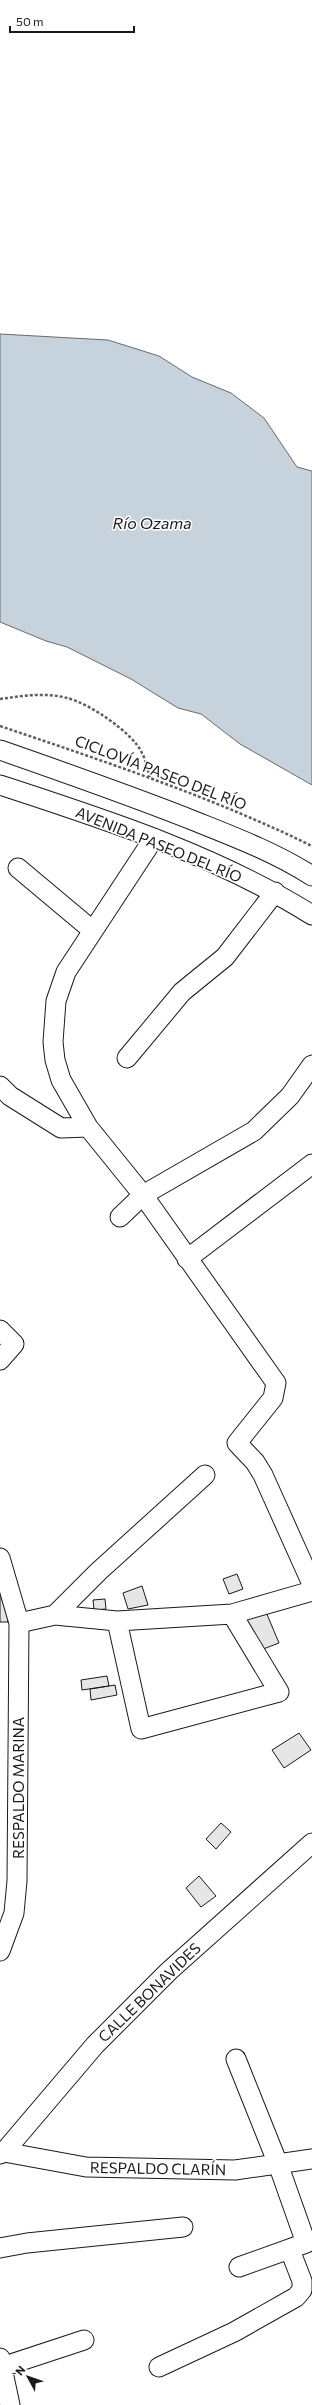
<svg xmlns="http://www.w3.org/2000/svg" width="312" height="2405" font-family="Commissioner,sans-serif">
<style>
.water{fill:#c6d2dc;stroke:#6a6a6a}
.building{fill:#e6e6e6;stroke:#1a1a1a}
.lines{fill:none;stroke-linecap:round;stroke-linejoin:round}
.minor-casing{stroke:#1a1a1a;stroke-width:21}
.path{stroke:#5f5f5f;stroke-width:2.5;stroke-dasharray:3 2;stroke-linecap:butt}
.minor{stroke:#fff;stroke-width:19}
.labels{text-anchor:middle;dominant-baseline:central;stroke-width:3;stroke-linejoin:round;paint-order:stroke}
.street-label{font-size:15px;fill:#1a1a1a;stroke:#fff}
.water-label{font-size:16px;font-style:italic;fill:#1a1a1a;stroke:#fff}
</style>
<rect width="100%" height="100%" fill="#fff"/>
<path class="water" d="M0,334L108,340L159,356L192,377L231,393L264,418L297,467L312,471V785L240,744L201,714L178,708L131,679L67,647L46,641L0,622Z"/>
<path class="building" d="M237,1574L243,1589L229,1594L223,1579Z
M142,1586L148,1605L128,1609L123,1593Z
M0,1595H6L8,1622H0Z
M105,1599L106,1609L94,1610L93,1600Z
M266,1612L279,1643L258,1651L246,1620Z
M107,1676L109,1686L82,1690L81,1680Z
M115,1685L117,1695L91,1700L90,1689Z
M299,1733L311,1750L284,1768L272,1750Z
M221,1823L231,1832L216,1849L206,1839Z
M199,1876L216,1896L201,1907L186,1888Z"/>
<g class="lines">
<defs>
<path id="minor" d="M0,750C66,773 132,796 197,822C237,838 276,853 312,876
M0,785C107,820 216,855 312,915
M154,838L66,972L56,1001L53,1042L55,1060L61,1080L88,1127L143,1195L276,1383L273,1398L237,1443L255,1462L263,1475L312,1584
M18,868L92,930
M127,1058L182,992L225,957L275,892
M0,1086L10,1096L61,1128L88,1127
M120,1217L143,1195L254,1131L290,1096L312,1065
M187,1259L312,1164
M0,1330L14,1344L0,1360
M0,1558L19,1623L17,1881L14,1913L0,1951
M55,1615L99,1571L205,1475
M117,1621L141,1729L279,1692L232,1614
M19,1623L55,1615L117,1621L232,1614L312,1591
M236,2059L278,2164L306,2243L239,2267
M4,2152L86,2167L235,2170L312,2159
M0,2154L4,2152L95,2045L169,1971L312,1843
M0,2248L27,2243L183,2227
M0,2358L10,2405
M2,2367L84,2340
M159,2367L234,2332L296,2297L302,2290V2281L290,2250"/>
</defs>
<use href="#minor" class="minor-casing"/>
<path class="path" d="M0,699C22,696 45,692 67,698C89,703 133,733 142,753C146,760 147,769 150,777
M0,726C106,762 212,797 312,846"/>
<use href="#minor" class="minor"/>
</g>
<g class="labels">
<g class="street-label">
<text transform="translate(161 772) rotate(21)">CICLOVÍA PASEO DEL RÍO</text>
<text transform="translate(159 844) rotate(22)">AVENIDA PASEO DEL RÍO</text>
<text transform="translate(18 1788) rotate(-90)">RESPALDO MARINA</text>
<text transform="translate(149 1992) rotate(-44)">CALLE BONAVIDES</text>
<text transform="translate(158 2168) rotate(1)">RESPALDO CLARÍN</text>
</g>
<g class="water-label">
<text x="152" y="522">Río Ozama</text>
</g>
</g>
<g transform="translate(28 2377) rotate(310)" stroke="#ffffff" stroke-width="3" paint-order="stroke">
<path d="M0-3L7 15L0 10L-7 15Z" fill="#1a1a1a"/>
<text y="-6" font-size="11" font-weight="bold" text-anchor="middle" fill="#1a1a1a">N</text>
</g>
<path d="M10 26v6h124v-6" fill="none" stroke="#1a1a1a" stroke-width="2"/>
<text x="16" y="26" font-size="12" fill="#1a1a1a" stroke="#ffffff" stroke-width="3" paint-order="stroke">50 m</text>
</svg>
